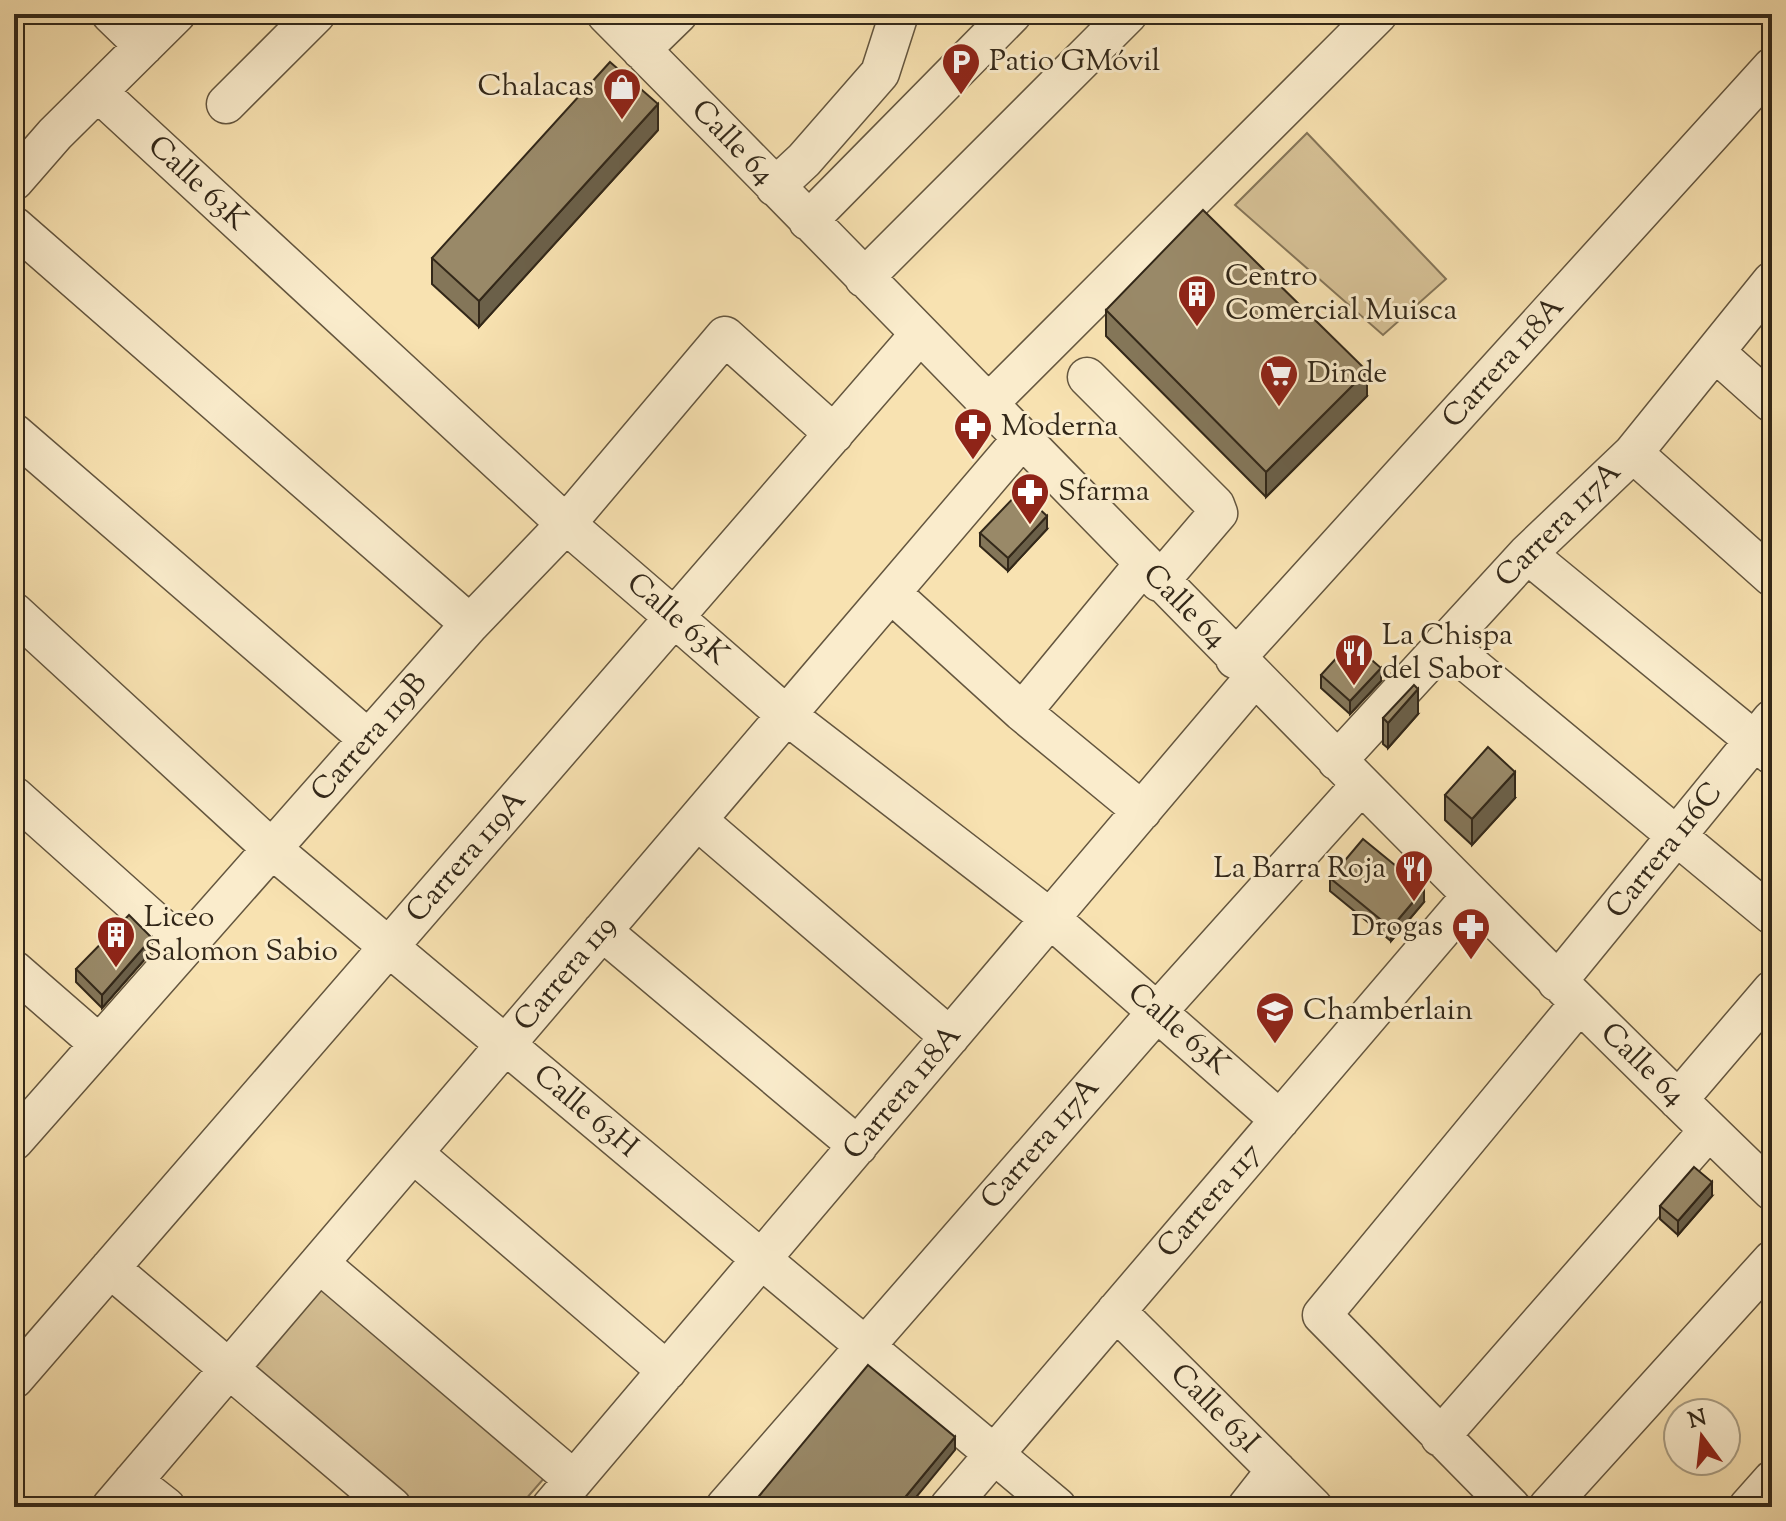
<svg xmlns="http://www.w3.org/2000/svg" width="1786" height="1521" font-family="'Sorts Mill Goudy',serif">
<style>
.green{fill:#d7c297;stroke:#857558;stroke-width:2}
.lines{fill:none;stroke-linecap:round;stroke-linejoin:round}
.minor-casing{stroke:#64563f;stroke-width:41}
.minor{stroke:#faeccc;stroke-width:38}
.wall{fill:#847659;stroke:#332819;stroke-width:2}
.shaded-wall{fill:#6b6049;stroke:#332819;stroke-width:2}
.building{fill:#998968;stroke:#332819;stroke-width:2}
.labels{text-anchor:middle;dominant-baseline:central;stroke-width:6;stroke-linejoin:round;paint-order:stroke}
.poi-label{font-size:30px;fill:#332819;stroke:#faeccc;text-anchor:start}
.street-label{font-size:30px;fill:#332819;stroke:#faeccc}
</style>
<rect width="100%" height="100%" fill="#f8e2b1"/>
<filter id="stains"><feTurbulence type="fractalNoise" baseFrequency=".0025" numOctaves="4"/><feColorMatrix values="0 0 0 0 .2 0 0 0 0 .09 0 0 0 0 .02 0 0 0 .5 -.17"/></filter>
<radialGradient id="worn" r=".72"><stop offset=".6" stop-color="#630" stop-opacity="0"/><stop offset="1" stop-color="#630" stop-opacity=".3"/></radialGradient>
<path class="green" d="M1307,133L1446,279L1383,335L1235,205Z
M322,1274L552,1469L519,1507H406L242,1368Z"/>
<g class="lines">
<defs>
<path id="minor" d="M111,14L144,46
M606,14C995,406 1374,807 1772,1191
M641,50L678,14
M98,92L566,524L676,619L785,714L1051,919L1280,1120
M226,104L316,14
M14,181L55,134L176,14
M775,187L804,160L880,73L899,14
M808,221L1012,14
M14,226L470,624
M864,278L1128,14
M1715,352L1772,403
M1087,377L1215,505L1218,513L1159,582
M987,405L1378,14
M14,433L368,739
M1633,453L1772,577
M1527,554L1772,755
M891,593L1022,712L1142,811
M14,612L272,849L1057,1507
M1444,643L1772,915
M1235,659L1772,67
M1022,712L1143,565
M1337,761L1527,554L1633,453L1772,281
M14,796L184,948
M697,820L950,1037
M602,931L858,1146
M14,970L99,1044
M1557,982L1772,719
M1678,1100L1772,990
M14,1141L470,624L566,524L725,336L834,434
M413,1153L667,1371
M319,1263L574,1480
M110,1268L392,1507
M1116,1311L1313,1507
M14,1379L919,335
M1440,1437L1709,1130
M133,1481L166,1507
M111,1507L1021,440
M551,1507L1254,678
M725,1507L1157,1012L1361,785
M949,1507L1471,896
M1247,1507L1276,1470
M1511,1507L1322,1315L1579,1004
M1548,1507L1772,1260
M1748,1507L1772,1480"/>
</defs>
<use href="#minor" class="minor-casing"/>
<use href="#minor" class="minor"/>
</g>
<path class="wall" d="M658,130L479,327L432,284V258Z
M1106,310L1367,396L1266,497L1106,336Z
M1047,529L1008,571L980,546V533Z
M1321,675L1381,681L1350,714L1321,688Z
M1418,714L1388,748L1383,744V718Z
M1445,795L1515,798L1472,845L1445,820Z
M1330,878L1424,902L1391,941L1330,891Z
M152,951L102,1008L76,982V969Z
M1712,1196L1678,1235L1660,1219V1206Z"/>
<path class="shaded-wall" d="M658,104V130L479,327V301Z
M1367,371V396L1266,497V472Z
M1047,516V529L1008,571V558Z
M1381,668V681L1350,714V701Z
M1418,689V714L1388,748V723Z
M1515,772V798L1472,845V819Z
M1424,889V902L1391,941V928Z
M152,938V951L102,1008V995Z
M1712,1182V1196L1678,1235V1221Z
M955,1437V1450L908,1507H897Z"/>
<path class="building" d="M610,62L658,104L479,301L432,258Z
M1203,210L1367,371L1266,472L1106,310Z
M1020,491L1047,516L1008,558L980,533Z
M1351,642L1381,668L1350,701L1321,675Z
M1414,685L1418,689L1388,723L1383,718Z
M1488,747L1515,772L1472,819L1445,795Z
M1363,839L1424,889L1391,928L1330,878Z
M129,915L152,938L102,995L76,969Z
M1694,1167L1712,1182L1678,1221L1660,1206Z
M868,1365L955,1437L897,1507H750Z"/>
<defs>
<symbol id="parking-pin" viewBox="-11 -11 22 30"><path d="M0 17L-7.5 6A9.5 9.5 0 1 1 7.5 6Z" fill="#8f2418" stroke="#faeccc"/><path d="M-3.5-5.5H1a3.5 3.5 0 0 1 0 7H-1V5.5H-3.5ZM-1-3.4V-.6H.8a1.4 1.4 0 0 0 0-2.8Z" fill="#fff"/></symbol>
<symbol id="shop-pin" viewBox="-11 -11 22 30"><path d="M0 17L-7.5 6A9.5 9.5 0 1 1 7.5 6Z" fill="#8f2418" stroke="#faeccc"/><path d="M-5-2.5h2.3a2.7 3.5 0 0 1 5.4 0H5L5.5 6h-11ZM-1.5-2.5h3a1.5 2.3 0 0 0-3 0Z" fill="#fff"/></symbol>
<symbol id="building-pin" viewBox="-11 -11 22 30"><path d="M0 17L-7.5 6A9.5 9.5 0 1 1 7.5 6Z" fill="#8f2418" stroke="#faeccc"/><path d="M-4-6H4V6H1V3H-1V6H-4ZM-2.5-4.3h1.7v1.8h-1.7ZM.8-4.3h1.7v1.8H.8ZM-2.5-1h1.7V.8h-1.7ZM.8-1h1.7V.8H.8Z" fill="#fff"/></symbol>
<symbol id="supermarket-pin" viewBox="-11 -11 22 30"><path d="M0 17L-7.5 6A9.5 9.5 0 1 1 7.5 6Z" fill="#8f2418" stroke="#faeccc"/><path d="M-6-5.5h2.5l.6 2H6L4.5 2H-2.5L-4.4-4H-6ZM-1.5 3.2a1.3 1.3 0 1 0 .1 0ZM3 3.2a1.3 1.3 0 1 0 .1 0Z" fill="#fff"/></symbol>
<symbol id="pharmacy-pin" viewBox="-11 -11 22 30"><path d="M0 17L-7.5 6A9.5 9.5 0 1 1 7.5 6Z" fill="#8f2418" stroke="#faeccc"/><path d="M-2-6h4v4h4v4h-4v4h-4v-4h-4v-4h4Z" fill="#fff"/></symbol>
<symbol id="restaurant-pin" viewBox="-11 -11 22 30"><path d="M0 17L-7.5 6A9.5 9.5 0 1 1 7.5 6Z" fill="#8f2418" stroke="#faeccc"/><path d="M-5-6h1v4h1v-4h1v4h1v-4h1v5L-1.5 .5V6h-2V.5L-5-1ZM5-6V6H3V1.5H1.5Q1.5-4 5-6Z" fill="#fff"/></symbol>
<symbol id="school-pin" viewBox="-11 -11 22 30"><path d="M0 17L-7.5 6A9.5 9.5 0 1 1 7.5 6Z" fill="#8f2418" stroke="#faeccc"/><path d="M0-5L7-2L0 1L-7-2ZM-4 1L0 2.5L4 1V4Q0 6-4 4Z" fill="#fff"/></symbol>
</defs>
<g fill-rule="evenodd">
<use href="#parking-pin" x="939" y="40" width="44" height="60"/>
<use href="#shop-pin" x="600" y="65" width="44" height="60"/>
<use href="#building-pin" x="1175" y="272" width="44" height="60"/>
<use href="#supermarket-pin" x="1257" y="352" width="44" height="60"/>
<use href="#pharmacy-pin" x="951" y="405" width="44" height="60"/>
<use href="#pharmacy-pin" x="1008" y="470" width="44" height="60"/>
<use href="#restaurant-pin" x="1332" y="631" width="44" height="60"/>
<use href="#restaurant-pin" x="1392" y="847" width="44" height="60"/>
<use href="#pharmacy-pin" x="1449" y="905" width="44" height="60"/>
<use href="#building-pin" x="94" y="913" width="44" height="60"/>
<use href="#school-pin" x="1253" y="989" width="44" height="60"/>
</g>
<g class="labels">
<g class="poi-label">
<text x="989" y="62">Patio GMóvil</text>
<text x="594" y="87" text-anchor="end">Chalacas</text>
<text x="1225" y="277">Centro<tspan x="1225" dy="34">Comercial Muisca</tspan></text>
<text x="1307" y="374">Dinde</text>
<text x="1001" y="427">Moderna</text>
<text x="1058" y="492">Sfarma</text>
<text x="1382" y="636">La Chispa<tspan x="1382" dy="34">del Sabor</tspan></text>
<text x="1386" y="869" text-anchor="end">La Barra Roja</text>
<text x="144" y="918">Liceo<tspan x="144" dy="34">Salomon Sabio</tspan></text>
<text x="1443" y="927" text-anchor="end">Drogas</text>
<text x="1303" y="1011">Chamberlain</text>
</g>
<g class="street-label">
<text transform="translate(732 143) rotate(46)">Calle 64</text>
<text transform="translate(197 184) rotate(43)">Calle 63K</text>
<text transform="translate(1504 363) rotate(-48)">Carrera 118A</text>
<text transform="translate(1559 525) rotate(-45)">Carrera 117A</text>
<text transform="translate(1184 607) rotate(45)">Calle 64</text>
<text transform="translate(677 620) rotate(41)">Calle 63K</text>
<text transform="translate(370 738) rotate(-49)">Carrera 119B</text>
<text transform="translate(1665 851) rotate(-51)">Carrera 116C</text>
<text transform="translate(467 857) rotate(-49)">Carrera 119A</text>
<text transform="translate(566 974) rotate(-50)">Carrera 119</text>
<text transform="translate(1178 1030) rotate(41)">Calle 63K</text>
<text transform="translate(1642 1065) rotate(44)">Calle 64</text>
<text transform="translate(903 1093) rotate(-50)">Carrera 118A</text>
<text transform="translate(585 1112) rotate(40)">Calle 63H</text>
<text transform="translate(1041 1144) rotate(-49)">Carrera 117A</text>
<text transform="translate(1210 1201) rotate(-49)">Carrera 117</text>
<text transform="translate(1214 1409) rotate(45)">Calle 63I</text>
</g>
</g>
<rect width="1786" height="1521" fill="none" stroke="#f8e2b1" stroke-width="48"/>
<rect x="16" y="16" width="1754" height="1489" fill="none" stroke="#332819" stroke-width="4"/>
<rect x="24" y="24" width="1738" height="1473" fill="none" stroke="#332819" stroke-width="2"/>
<g transform="translate(1702 1437) rotate(345)"><circle r="38" fill="#faeccc" stroke="#aa9e84" stroke-width="2"/>
<path d="M0-6L14 30L0 20L-14 30Z" fill="#8f2418"/>
<text y="-12" font-size="22" font-weight="bold" text-anchor="middle" fill="#332819">N</text>
</g>
<rect width="100%" height="100%" filter="url(#stains)"/>
<rect width="100%" height="100%" fill="url(#worn)"/>
</svg>
